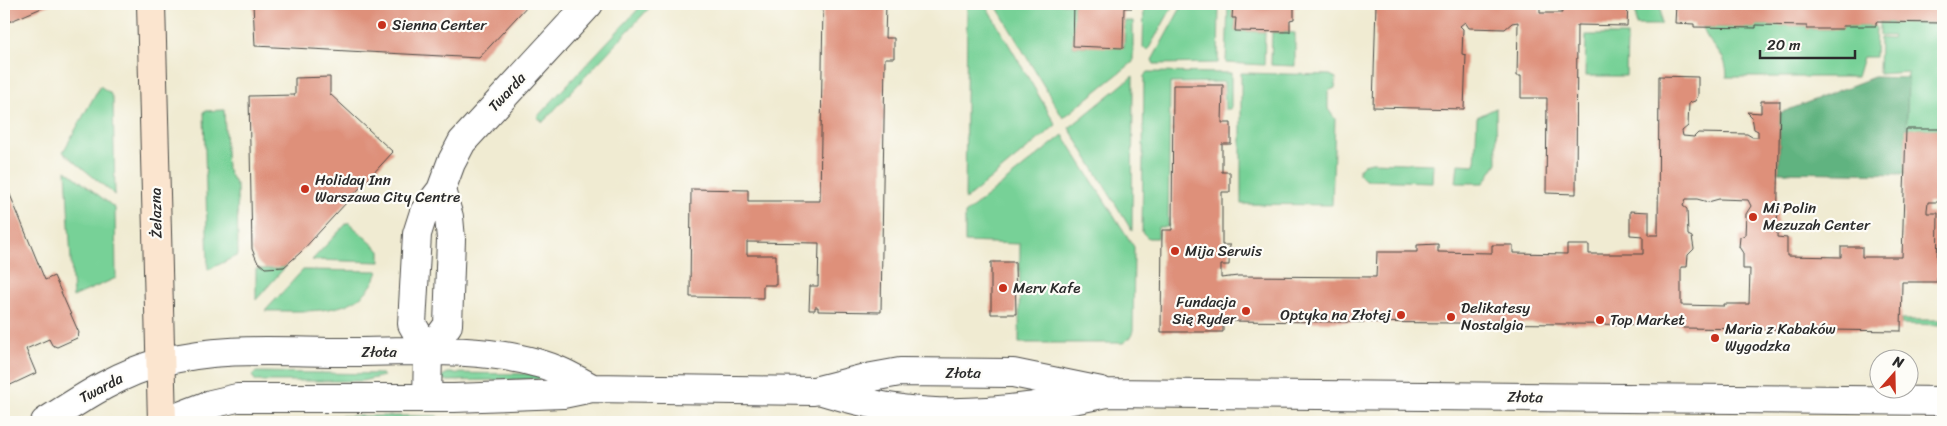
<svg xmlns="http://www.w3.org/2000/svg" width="1947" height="426" font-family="Sriracha,sans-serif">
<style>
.green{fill:#77d197;stroke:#517e61}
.forest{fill:#61b380;stroke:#466f56}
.building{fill:#de907a;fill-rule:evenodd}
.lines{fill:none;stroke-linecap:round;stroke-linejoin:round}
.street-casing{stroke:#494844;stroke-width:30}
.secondary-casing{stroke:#494844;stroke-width:30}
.street{stroke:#fff;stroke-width:28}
.secondary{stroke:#fbe5cf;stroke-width:28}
.poi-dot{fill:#c8321e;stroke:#fdfcf7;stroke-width:2}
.labels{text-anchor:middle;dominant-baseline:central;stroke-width:4.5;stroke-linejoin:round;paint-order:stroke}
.poi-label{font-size:15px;fill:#2b2b2b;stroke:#fdfcf7;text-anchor:start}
.street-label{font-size:15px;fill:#2b2b2b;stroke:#fdfcf7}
</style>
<rect width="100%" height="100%" fill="#fdfcf7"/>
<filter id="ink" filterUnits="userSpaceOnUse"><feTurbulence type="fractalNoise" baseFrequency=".02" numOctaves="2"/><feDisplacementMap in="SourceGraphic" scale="10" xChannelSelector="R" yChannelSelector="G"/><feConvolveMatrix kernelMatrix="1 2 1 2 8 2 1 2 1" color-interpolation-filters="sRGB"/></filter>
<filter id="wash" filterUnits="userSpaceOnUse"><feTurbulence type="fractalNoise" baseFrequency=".0096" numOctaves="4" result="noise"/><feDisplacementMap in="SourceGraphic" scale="20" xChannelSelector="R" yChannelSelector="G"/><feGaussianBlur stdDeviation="1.12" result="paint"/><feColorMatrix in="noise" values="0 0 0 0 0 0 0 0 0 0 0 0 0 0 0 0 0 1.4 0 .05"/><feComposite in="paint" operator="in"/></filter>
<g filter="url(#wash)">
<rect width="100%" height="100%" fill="#f0ebd2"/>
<path class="green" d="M643,4H653L543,122L537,117Z
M967,4H985L1056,125L965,200Z
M995,4H1074L1073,46L1124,47L1125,21H1133V62L1063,118Z
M1144,4H1174L1148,50L1143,48Z
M1183,4H1219L1218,63L1154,64L1152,60Z
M1636,4H1661V25H1636Z
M1228,5H1233L1232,18H1236L1235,31L1265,32L1264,65L1226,63Z
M1880,22L1943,23V129H1906L1908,72L1879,74L1880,38L1892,39L1893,36H1880Z
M1756,25L1807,26V29H1842V26H1876L1875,57H1863L1857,77H1727C1727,49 1708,48 1703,27L1755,28Z
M1272,32L1295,33V66L1271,65Z
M1586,35H1627L1626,76H1585Z
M1148,72L1231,73V109H1225L1224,82L1170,83L1168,227H1158V238H1148L1142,232L1144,76Z
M1241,73L1330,75L1336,78L1335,88L1328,91V109L1335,119L1332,205L1241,204Z
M1133,76V77L1132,231L1069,128Z
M100,86L110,93L113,99L115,195L63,152Z
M1496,108L1497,163L1484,183H1456L1458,164L1475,165L1477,117Z
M224,110L227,169L237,187L238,255L208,270L204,111Z
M1063,135L1134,247L1133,330L1131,337L1123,343H1019L1020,244L965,242V214Z
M1372,162L1433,164L1432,182L1365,180L1359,174V169L1364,164Z
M66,170L115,208L116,278L73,297Z
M348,222L380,251V262L312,260Z
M287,265L256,300V269H278Z
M303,270L378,271C363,319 305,310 265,311Z
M1901,320H1943V325L1901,324Z
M256,372L382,374L384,376L362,381H256L252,376Z
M448,373L535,374L541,376V379L448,381L442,379V376Z
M329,416H437L440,421L322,422Z"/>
<path class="forest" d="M1874,77L1908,78L1905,174L1779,172L1780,113Z"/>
<g id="blocks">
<path class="building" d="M4,4H51L4,24Z
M253,4H529L479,58L255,46Z
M823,4H886L885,38H894V58H885L881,312L818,311V307H815V310H809L810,286H818L819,243L747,242V255H776V285H763V298L690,297L691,189L748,190V201H820Z
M1074,4H1132V8H1124L1123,48L1073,46Z
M1233,4H1299V7H1294V19L1290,20V32L1235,31L1236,18H1232Z
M1376,4H1540V13H1562V4H1628L1627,26L1577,25L1576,194L1546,193L1547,98H1521V76H1517L1518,22L1512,23L1505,29L1469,28L1465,22L1460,26L1463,29L1462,54L1466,55L1464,109L1373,107Z
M1676,4H1943V23L1876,22V26H1842L1843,29H1807V26L1756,25V28L1694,27V24L1675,23Z
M1659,76L1698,77V96L1695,101L1689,103L1688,126L1682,131L1683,136L1694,137L1698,133L1747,134L1752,137H1758V131L1754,129L1752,117L1747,112L1761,113V101H1780L1777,237L1787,238V256L1841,257V247H1862V257H1902L1906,129H1943V202H1928L1927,210V213H1938L1937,282H1902L1901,331L1683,328L1681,325L1223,321V332H1161L1162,230H1172L1173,85H1223L1222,123H1231V144H1222V172H1230V192H1222V245H1230L1229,265H1221V278L1238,276L1376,277L1377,252H1417V245L1438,244V252L1492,253V245H1513V253L1567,254V245H1589V254H1643V236L1630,235V211L1649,212V235H1658ZM1686,199H1697L1708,202L1719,199L1748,200L1751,206L1746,214L1745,235L1740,237L1739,247L1743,253V269H1750L1749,304H1724V306L1681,305V267H1687L1688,255L1694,249L1692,237L1688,235L1687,209L1683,206Z
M330,77V94L393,152L300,253L284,267L265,268L257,261L252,249L249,96L295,95V78Z
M4,180L45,280L54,276L79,333L77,338L57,347L52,345L49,339L26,349L36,373L4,388Z
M991,262H1015L1016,314H991Z"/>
</g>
</g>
<g filter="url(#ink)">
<use href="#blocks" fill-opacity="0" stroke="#494844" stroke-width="1"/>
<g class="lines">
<defs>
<path id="street" d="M428,352L448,325L451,239L449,217L441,190
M819,390C846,398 874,406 902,409C968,418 1043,407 1107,393L1943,401
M427,398L428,352L412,324L417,234L424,212L441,190L451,163L462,142L589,4
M45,422C82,398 119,373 162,362C221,346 285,352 346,352C409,352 476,346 537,363C557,368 574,378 592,388
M164,422L211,404L237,398H454L563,394L592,388L814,391L861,379L900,372L1013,373L1101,391"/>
<path id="secondary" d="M151,4L162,422"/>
</defs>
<use href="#street" class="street-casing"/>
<use href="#secondary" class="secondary-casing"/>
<use href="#street" class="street"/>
<use href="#secondary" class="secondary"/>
</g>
</g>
<g class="poi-dot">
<circle cx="382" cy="25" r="5"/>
<circle cx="305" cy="189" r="5"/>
<circle cx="1753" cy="217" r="5"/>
<circle cx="1175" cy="251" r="5"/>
<circle cx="1003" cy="288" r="5"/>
<circle cx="1246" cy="311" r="5"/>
<circle cx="1401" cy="315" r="5"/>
<circle cx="1451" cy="317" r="5"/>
<circle cx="1600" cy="320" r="5"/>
<circle cx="1715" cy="338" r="5"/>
</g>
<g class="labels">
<g class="poi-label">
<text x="392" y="25">Sienna Center</text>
<text x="315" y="180">Holiday Inn<tspan x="315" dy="17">Warszawa City Centre</tspan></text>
<text x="1763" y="208">Mi Polin<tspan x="1763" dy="17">Mezuzah Center</tspan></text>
<text x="1185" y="251">Mija Serwis</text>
<text x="1013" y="288">Merv Kafe</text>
<text x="1236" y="302" text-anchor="end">Fundacja<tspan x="1236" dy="17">Się Ryder</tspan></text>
<text x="1461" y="308">Delikatesy<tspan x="1461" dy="17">Nostalgia</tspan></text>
<text x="1391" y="315" text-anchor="end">Optyka na Złotej</text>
<text x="1610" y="320">Top Market</text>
<text x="1725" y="329">Maria z Kabaków<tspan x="1725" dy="17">Wygodzka</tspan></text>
</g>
<g class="street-label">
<text transform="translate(507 92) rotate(-47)">Twarda</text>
<text transform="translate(156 213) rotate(-91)">Żelazna</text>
<text x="379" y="352">Złota</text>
<text x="963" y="373">Złota</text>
<text transform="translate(101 388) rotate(-28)">Twarda</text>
<text transform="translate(1525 397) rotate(1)">Złota</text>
</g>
</g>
<rect width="1947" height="426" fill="none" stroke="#fdfcf7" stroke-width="20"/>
<g transform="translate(1894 374) rotate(20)"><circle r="24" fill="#fdfcf7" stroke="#a9a8a5"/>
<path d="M0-4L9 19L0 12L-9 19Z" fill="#c8321e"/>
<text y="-8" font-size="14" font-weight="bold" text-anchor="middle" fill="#2b2b2b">N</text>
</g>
<path d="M1760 50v8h95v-8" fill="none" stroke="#2b2b2b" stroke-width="2.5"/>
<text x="1767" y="50" font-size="15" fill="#2b2b2b" stroke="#fdfcf7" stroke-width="4" paint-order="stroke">20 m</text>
</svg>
